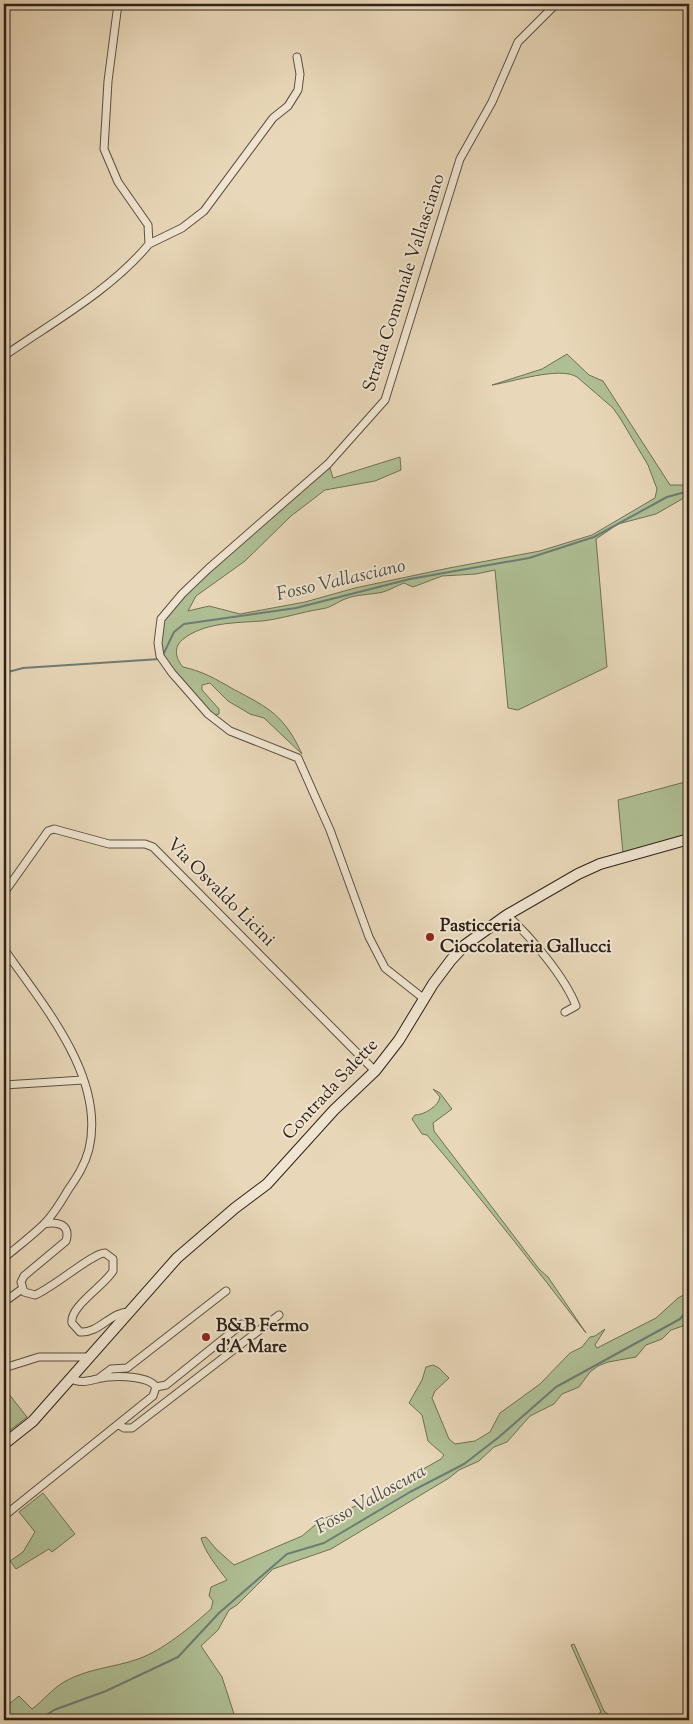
<svg xmlns="http://www.w3.org/2000/svg" width="693" height="1724" font-family="'Sorts Mill Goudy',serif">
<style>
.green{fill:#afbf94;stroke:#6f7056}
.lines{fill:none;stroke-linecap:round;stroke-linejoin:round}
.stream{stroke:#6e7c77;stroke-width:2}
.street-casing{stroke:#5d4f40;stroke-width:9}
.secondary-casing{stroke:#2f2218;stroke-width:12}
.street{stroke:#f0e5d1;stroke-width:7}
.secondary{stroke:#f0e5d1;stroke-width:10}
.poi-dot{fill:#8f2418;stroke:#f0e5d1;stroke-width:2}
.labels{text-anchor:middle;dominant-baseline:central;stroke-width:4;stroke-linejoin:round;paint-order:stroke}
.street-label{font-size:18px;fill:#2f2218;stroke:#f0e5d1}
.poi-label{font-size:18px;font-weight:bold;fill:#2f2218;stroke:#f0e5d1;text-anchor:start}
.water-label{font-size:19px;font-style:italic;fill:#4e4f47;stroke:#f0e5d1}
</style>
<rect width="100%" height="100%" fill="#e8d7b8"/>
<filter id="stains"><feTurbulence type="fractalNoise" baseFrequency=".004" numOctaves="4"/><feColorMatrix values="0 0 0 0 .2 0 0 0 0 .09 0 0 0 0 .02 0 0 0 .5 -.17"/></filter>
<radialGradient id="worn" r=".72"><stop offset=".6" stop-color="#630" stop-opacity="0"/><stop offset="1" stop-color="#630" stop-opacity=".3"/></radialGradient>
<path class="green" d="M567,354L589,375L603,381L670,485H689V495L656,514L618,524L596,539L607,667L518,710L508,708L495,570L476,574L442,576L413,587L404,583C396,586 390,590 383,592C370,595 357,594 345,599C337,602 331,608 321,609C302,612 281,619 262,621C235,623 204,622 182,640C173,648 176,659 183,667C202,671 216,679 233,689C269,708 284,715 302,754L264,718L250,714L228,701L210,683L202,685V690L219,709V714L213,716L181,681L163,655L161,648L163,619L205,576L319,475L330,468L333,478L400,457L401,470L375,481L325,490L291,516L245,561L196,596L188,611L209,606L240,614L305,602L355,588L449,568L540,551L592,535L655,498L657,489L648,465L620,418L613,408L577,377C560,366 512,382 492,385L542,369Z
M685,782L689,800V834L623,853L618,800Z
M433,1089L440,1093L452,1109L433,1123L434,1131L539,1269L548,1277L586,1333C534,1266 482,1199 427,1135L422,1134L412,1119L415,1115C424,1115 439,1106 440,1097Z
M689,1292V1312L683,1326L671,1330L662,1339L646,1345L636,1357L608,1362L598,1366L590,1372L579,1387L562,1394L554,1404L530,1416L507,1442L494,1447L479,1461L459,1470L449,1478L331,1549L273,1569L237,1605L229,1610L218,1630L201,1646L222,1677L236,1720H4V1708L19,1696L32,1709C44,1700 52,1689 64,1682C88,1668 113,1668 138,1659C162,1651 192,1626 211,1609L213,1601L209,1596L211,1587L227,1580C217,1567 205,1552 201,1538L206,1537L216,1549L234,1565L302,1536L321,1520L363,1503L441,1459L444,1455L428,1441L422,1415L409,1403L422,1380L426,1367L433,1365L439,1368L449,1378L435,1391L432,1398L449,1439L455,1444L475,1441L490,1432L500,1413L540,1384L570,1353L582,1347L590,1337L595,1336L605,1329L595,1345L597,1348L656,1318L678,1298Z
M4,1388L27,1417L4,1435Z
M43,1493L75,1534L52,1552L49,1549L16,1569L10,1561L23,1552L35,1532L19,1512Z
M574,1644L604,1711L613,1718H628L632,1720H591L601,1712L571,1645Z"/>
<g class="lines">
<path class="stream" d="M163,655L174,632L184,624L296,608L410,579L529,558L594,537L667,497L689,491
M4,673L23,668L160,659
M39,1720L54,1710L106,1691L178,1657L219,1613L287,1554L324,1543L410,1492L464,1464L499,1437L556,1387L680,1319L689,1308"/>
<defs>
<path id="street" d="M149,244L182,228L204,211L273,118L288,106L298,90L300,74L297,57
M4,356C53,322 111,290 149,244L148,225L118,182L104,149L108,81L118,4
M4,893L48,831L54,829L109,844H145L153,847L375,1071
M507,915C530,936 565,977 576,1006L565,1012
M4,949C42,1004 106,1077 89,1149C85,1165 77,1177 68,1190C61,1202 54,1214 44,1224C32,1236 17,1247 4,1258
M423,998L385,968L369,937L330,830L298,758L230,731L208,714L172,673L160,656L158,643L161,619L182,594L208,569L328,464L385,400L460,159L492,102L518,42L556,4
M4,1085L83,1080
M44,1224C57,1221 71,1224 66,1241L24,1276L21,1282L24,1292L35,1295C53,1288 94,1252 105,1253L113,1259V1271C104,1286 69,1307 72,1323L80,1332C99,1334 112,1310 131,1312
M4,1302L22,1289
M4,1368L39,1357H88
M70,1378C82,1386 95,1378 108,1377C120,1376 149,1376 156,1387
M99,1378L111,1369L127,1368L226,1291
M156,1387L166,1385L242,1324
M118,1424L124,1428H132L279,1315
M4,1516L153,1396L156,1387"/>
<path id="secondary" d="M4,1444L33,1421L177,1258L235,1208L267,1184L334,1110L375,1071L399,1040L433,984L451,960L465,945L507,915L578,874L600,864L689,839"/>
</defs>
<use href="#street" class="street-casing"/>
<use href="#secondary" class="secondary-casing"/>
<use href="#street" class="street"/>
<use href="#secondary" class="secondary"/>
</g>
<g class="poi-dot">
<circle cx="430" cy="937" r="5"/>
<circle cx="206" cy="1337" r="5"/>
</g>
<g class="labels">
<g class="street-label">
<text transform="translate(405 283) rotate(-72)">Strada Comunale Vallasciano</text>
<text transform="translate(220 893) rotate(45)">Via Osvaldo Licini</text>
<text transform="translate(331 1090) rotate(-47)">Contrada Salette</text>
</g>
<g class="poi-label">
<text x="440" y="927">Pasticceria<tspan x="440" dy="21">Cioccolateria Gallucci</tspan></text>
<text x="216" y="1327">B&amp;B Fermo<tspan x="216" dy="21">d'A Mare</tspan></text>
</g>
<g class="water-label">
<text transform="translate(341 581) rotate(-13)">Fosso Vallasciano</text>
<text transform="translate(371 1500) rotate(-29)">Fosso Valloscura</text>
</g>
</g>
<rect width="693" height="1724" fill="none" stroke="#e8d7b8" stroke-width="20"/>
<rect x="5" y="5" width="683" height="1714" fill="none" stroke="#2f2218" stroke-width="2.5"/>
<rect x="10" y="10" width="673" height="1704" fill="none" stroke="#2f2218"/>
<rect width="100%" height="100%" filter="url(#stains)"/>
<rect width="100%" height="100%" fill="url(#worn)"/>
</svg>
